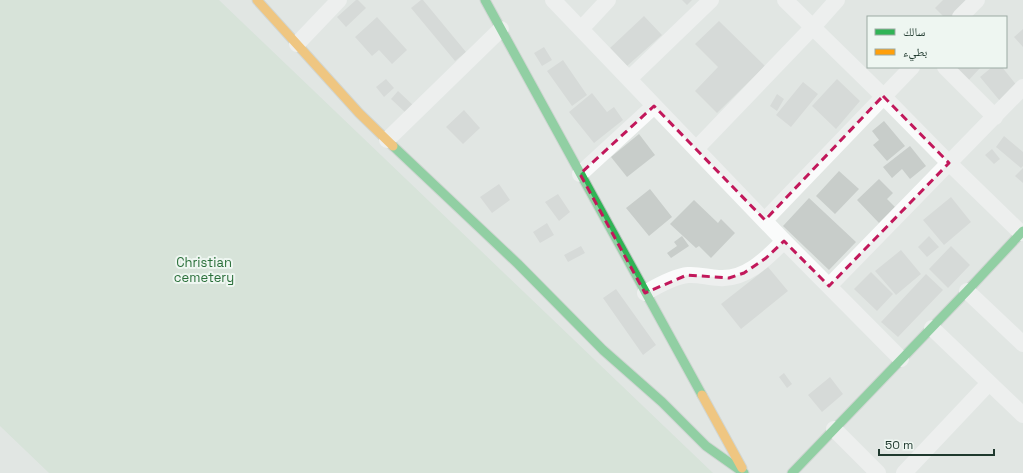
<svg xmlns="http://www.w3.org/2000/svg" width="1023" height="473" font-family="'Space Grotesk','Noto Naskh Arabic',sans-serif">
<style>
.green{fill:#c9e0cc}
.building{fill:#c8cdca}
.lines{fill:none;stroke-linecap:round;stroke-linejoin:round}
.fast-casing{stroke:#bac3be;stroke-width:11}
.slow-casing{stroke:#bac3be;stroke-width:11}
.street{stroke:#fafbfb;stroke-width:16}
.fast{stroke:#30b455;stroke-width:9}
.slow{stroke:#ff9f0a;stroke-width:9}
.marked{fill:none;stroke:#c2185b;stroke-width:3;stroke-dasharray:8 5;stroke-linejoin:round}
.labels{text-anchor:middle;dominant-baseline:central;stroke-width:4;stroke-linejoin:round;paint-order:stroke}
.park-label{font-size:13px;fill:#2a6f3a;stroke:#eef6f1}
</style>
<rect width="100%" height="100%" fill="#e1e6e3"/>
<path class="green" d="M0,0H219L713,473H49L0,426Z"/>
<path class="building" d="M356,0H358L366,8L346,27L337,17Z
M421,0H423L466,52L455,61L411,8Z
M682,0H692L687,5Z
M943,0H970L954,17H944L935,8Z
M644,16L662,35L627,66L610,48Z
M377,17L407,50L392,64L379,50L372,56L355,37Z
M719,21L765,66L717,113L695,91L718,67L695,44Z
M1023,29V47L1014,37Z
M544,47L552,60L542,66L534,53Z
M563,60L587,95L572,106L547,71Z
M952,67H981L967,82Z
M992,67H1002L1018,87L1000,101L980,77Z
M386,79L394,88L384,97L376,87Z
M837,79L860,101L836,129L812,106Z
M803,82L818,94L791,127L776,115Z
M398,91L414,106L407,114L391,99Z
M592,93L607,112L614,107L623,120L594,143L569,112Z
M777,94L784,99L777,111L770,106Z
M464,110L480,128L463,144L446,127Z
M884,121L905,146L887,161L873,145L879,140L872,131Z
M639,134L655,155L627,177L611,157Z
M1004,136L1023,152V166L1021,168L996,147Z
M910,146L926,166L910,179L902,169L892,178L883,167Z
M992,149L1000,159L994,164L985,155Z
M1023,168V183L1015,176Z
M839,171L859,189L835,214L816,196Z
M879,179L893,193L887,199L895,207L879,223L857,200Z
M499,184L510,200L492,213L480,197Z
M650,189L672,217L649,236L626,208Z
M558,194L570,212L559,221L545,202Z
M951,197L971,222L944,245L923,220Z
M809,198L856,242L829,270L783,226Z
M694,200L718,223L721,219L735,233L711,258L699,246L696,248L670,224Z
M547,223L554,235L540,243L533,232Z
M682,236L689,246L671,258L667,253L677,246L674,242Z
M929,236L939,247L927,257L918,247Z
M581,246L585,253L568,262L564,255Z
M951,246L970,265L948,288L929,269Z
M901,250L921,274L896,295L875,271Z
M768,267L788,291L741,329L721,304Z
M871,272L893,294L877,311L854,289Z
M926,274L943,290L898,337L881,322Z
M616,289L656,345L643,355L603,298Z
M784,373L792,384L787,388L779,377Z
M830,377L843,394L822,412L808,395Z"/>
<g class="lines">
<defs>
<path id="fast" d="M485,0L702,395
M393,146L518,264L603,350L662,402L706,446L744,473
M792,473L967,291L1023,231"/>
<path id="slow" d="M257,0L359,113L393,146
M702,395L742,468"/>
</defs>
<use href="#fast" class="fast-casing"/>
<use href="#slow" class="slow-casing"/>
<path class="street" d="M553,0L784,241L901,359
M785,0L883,96L949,163L1021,233
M960,17L977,0
M581,29L608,0
M297,44L339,0
M945,67L995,117
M629,79L711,0
M387,140L501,29
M696,149L813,27L837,0
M580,174L654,106
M765,220L912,67
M829,286L1023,87
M967,291L1023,344
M645,293C657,286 675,276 688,275C699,274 709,278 719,278C746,280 767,258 784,241
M932,328L1023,415
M834,429L878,473
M904,473L989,383"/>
<use href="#fast" class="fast"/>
<use href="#slow" class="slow"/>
</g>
<path d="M0 0H1023V473H0ZM883,96L949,163L829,286L784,241L766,258L744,273L729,278L687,275L645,293L580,174L654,106L765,220Z" fill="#e1e6e3" fill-opacity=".55" fill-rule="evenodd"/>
<path class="marked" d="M883,96L949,163L829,286L784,241L766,258L744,273L729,278L687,275L645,293L580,174L654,106L765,220Z"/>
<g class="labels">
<g class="park-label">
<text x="204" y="262">Christian<tspan x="204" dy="15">cemetery</tspan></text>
</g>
</g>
<rect x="867" y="16" width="140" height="52" fill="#eef6f1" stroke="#9baaa3"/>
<rect x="875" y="29" width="20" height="6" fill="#30b455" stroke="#9baaa3"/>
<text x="903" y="36" font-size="12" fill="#1f392e">سالك</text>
<rect x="875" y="49" width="20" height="6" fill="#ff9f0a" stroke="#9baaa3"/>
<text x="903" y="56" font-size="12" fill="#1f392e">بطيء</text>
<path d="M879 449v6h115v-6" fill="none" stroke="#1f392e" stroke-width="2"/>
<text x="885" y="449" font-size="12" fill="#1f392e" stroke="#eef6f1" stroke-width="3" paint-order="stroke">50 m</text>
</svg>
